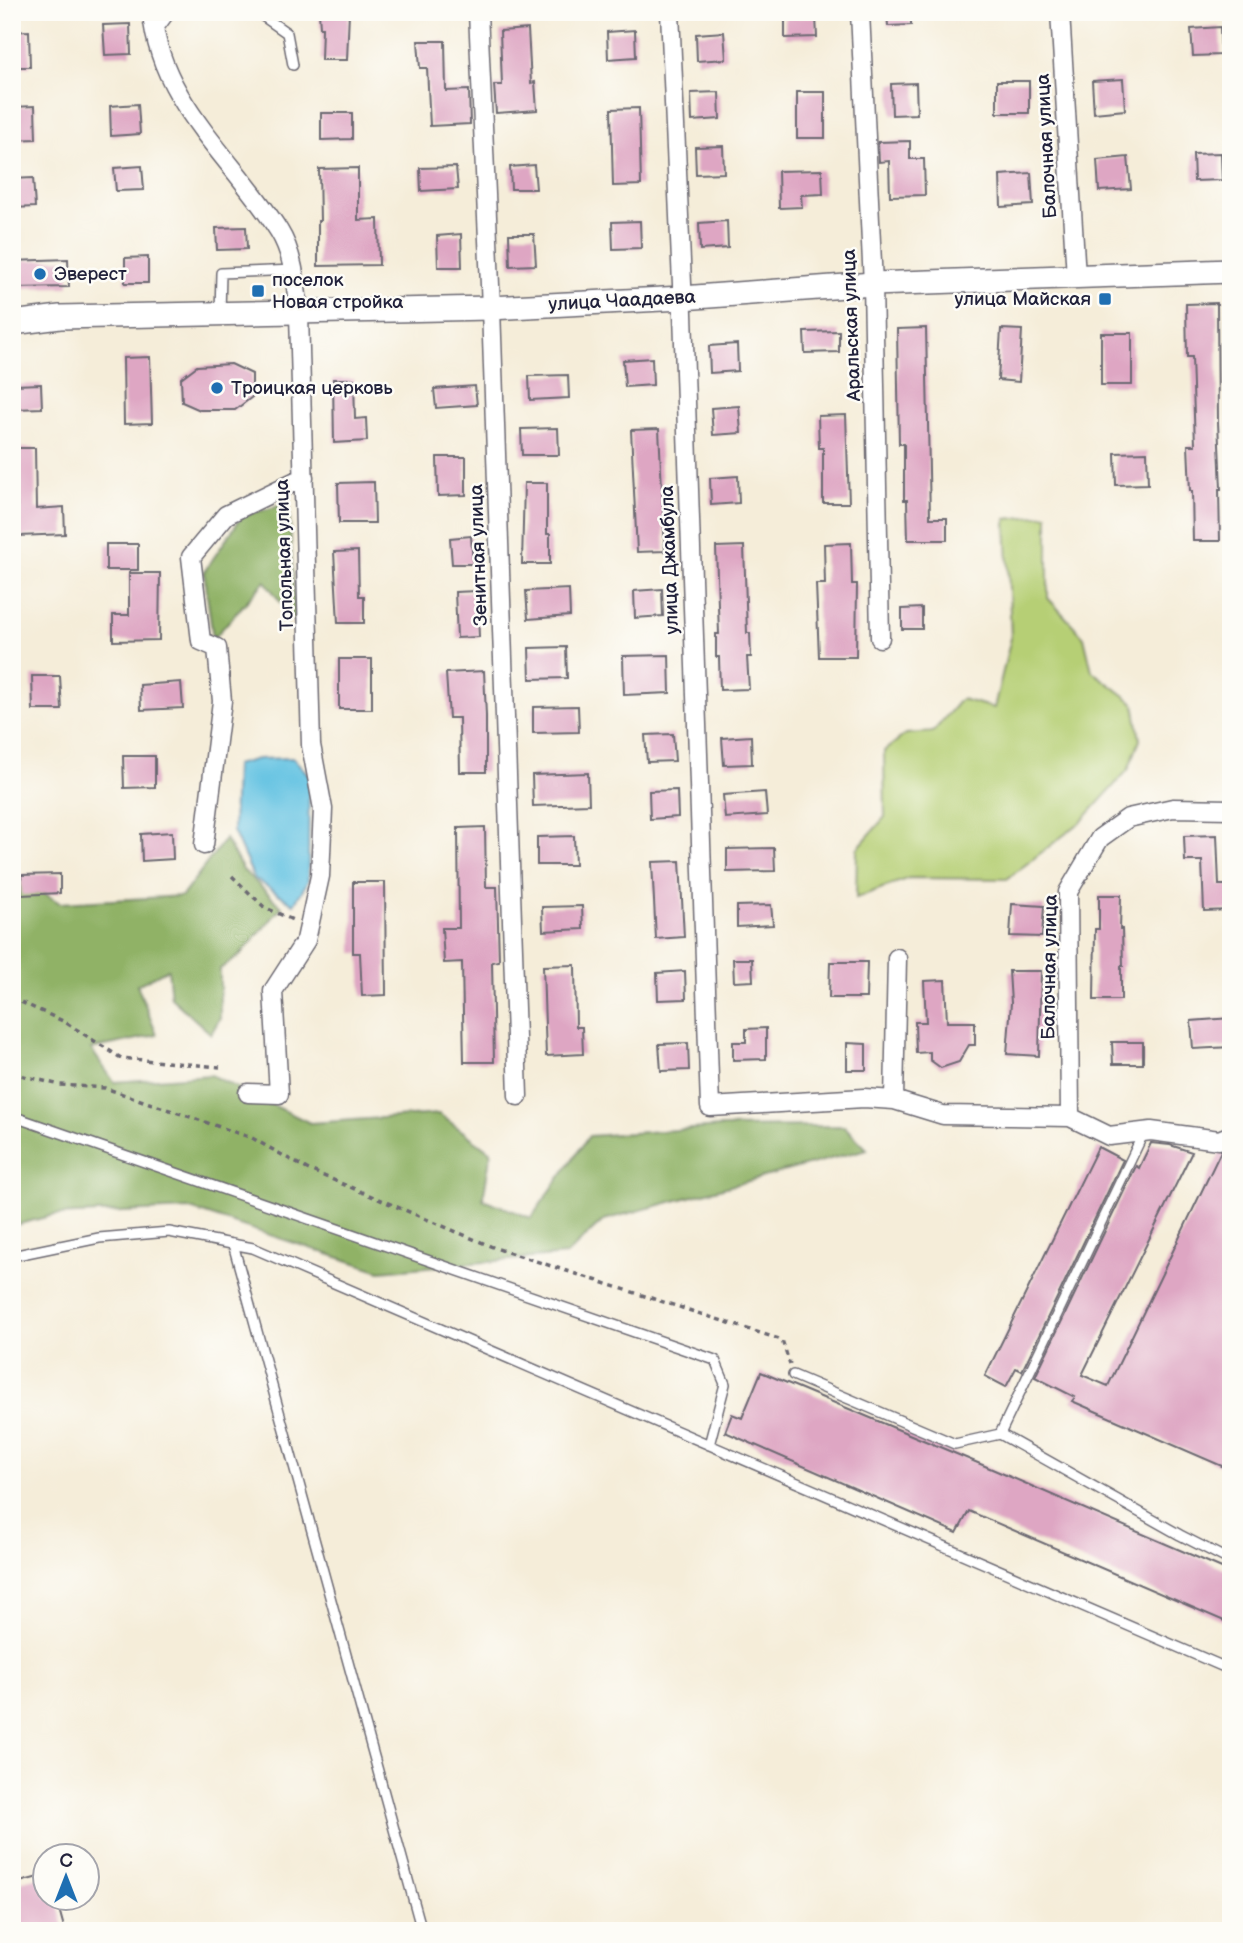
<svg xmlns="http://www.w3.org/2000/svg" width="1243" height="1943" font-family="'Balsamiq Sans',sans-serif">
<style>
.green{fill:#b6cf74;stroke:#6c7858;stroke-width:2}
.forest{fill:#90b266;stroke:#596a50;stroke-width:2}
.water{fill:#64c2e2;stroke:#43728e;stroke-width:2}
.building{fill:#dea6c3}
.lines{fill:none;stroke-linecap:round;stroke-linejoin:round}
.service-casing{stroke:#6c6972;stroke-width:12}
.minor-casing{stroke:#6c6972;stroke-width:21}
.tertiary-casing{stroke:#6c6972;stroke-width:26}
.path{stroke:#6c6972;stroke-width:3.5;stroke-dasharray:5 5;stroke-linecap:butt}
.service{stroke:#fff;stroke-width:9}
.minor{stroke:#fff;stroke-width:18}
.tertiary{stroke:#fff;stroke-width:23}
.poi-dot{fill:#1f6fb2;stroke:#fdfcf7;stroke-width:2.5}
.labels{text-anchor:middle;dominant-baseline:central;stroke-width:5;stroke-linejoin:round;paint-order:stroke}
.street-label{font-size:19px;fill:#22223b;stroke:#fdfcf7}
.poi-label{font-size:19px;fill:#22223b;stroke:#fdfcf7;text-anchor:start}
</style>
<rect width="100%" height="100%" fill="#fdfcf7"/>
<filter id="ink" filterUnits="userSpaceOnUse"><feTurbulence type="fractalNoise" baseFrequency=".0143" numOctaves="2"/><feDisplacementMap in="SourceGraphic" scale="14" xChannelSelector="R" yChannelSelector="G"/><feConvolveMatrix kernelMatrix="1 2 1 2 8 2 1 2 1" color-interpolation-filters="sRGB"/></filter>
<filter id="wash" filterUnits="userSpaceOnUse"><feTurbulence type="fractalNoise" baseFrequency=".00686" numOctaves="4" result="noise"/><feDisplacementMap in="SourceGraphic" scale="28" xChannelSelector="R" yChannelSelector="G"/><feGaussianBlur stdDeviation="1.57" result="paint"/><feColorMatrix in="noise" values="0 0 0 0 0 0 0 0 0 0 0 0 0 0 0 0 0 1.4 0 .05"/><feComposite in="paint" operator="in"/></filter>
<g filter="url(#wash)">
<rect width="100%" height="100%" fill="#f5edd9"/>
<path class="green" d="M1048,515V598L1084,637L1092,671L1134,703L1140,740L1128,770L1082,821L1007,879L909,878L856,898L857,849L885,817L884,751L906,734L933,732L961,699L994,708L1011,638L1006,519Z"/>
<path class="forest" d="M289,503L295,622L265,581L213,639L204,572L242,516Z
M225,839L243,870L282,907L239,956L220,969V1018L211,1034L171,998L168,969L137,985L157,1035L91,1049L114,1082L211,1075L310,1123L439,1114L491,1152L483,1199L531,1218L589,1136L721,1127L844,1126L867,1149L604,1220L566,1255L380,1271L190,1209L54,1215L12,1226V874L60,903L182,896Z"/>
<path class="water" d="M293,758L309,775L308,881L294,904L254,878L233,831L235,765L257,759Z"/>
<g id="blocks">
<path class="building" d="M319,12H349L347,60H321L322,28H320Z
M887,12H911V25L888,26Z
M816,17L817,37L785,38V18Z
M130,24L131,54L105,55L103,25Z
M1220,27L1221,55L1193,56L1191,29Z
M528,29L531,83L535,82L537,110L496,113L494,85H502L500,31Z
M635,30L636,57L608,59L607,32Z
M29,31L30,67H12V32Z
M724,32L726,59L697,61L696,34Z
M418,41H445L446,91L469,90L470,124L430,126L427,68H420Z
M1123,79L1125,110L1094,113L1092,81Z
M997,81H1029V113H997Z
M916,83L917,114L892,115L891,84Z
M719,92L720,119L692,121L691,93Z
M797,92H825V138H797Z
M138,104L140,134L111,136L110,106Z
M35,106L36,139L12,140V107Z
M639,108L641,185L613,186L611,109Z
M321,113H352V139L321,140Z
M910,141V159H924L925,195L890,196L889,161L879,162L878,142Z
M723,146L724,173L696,174L695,147Z
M1221,153L1222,180L1194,181L1193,154Z
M1128,157L1131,189L1099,191L1097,160Z
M534,165L536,189H511L510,167Z
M142,166L144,190L116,191L114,168Z
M456,167L458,189L421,191L420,168Z
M358,168V220L378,219L379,265L318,266V221H320L319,169Z
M822,170L823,194L801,195L802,207L779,208L778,171Z
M1031,173L1033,205L1001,207L1000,175Z
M33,178L35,207L12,208V179Z
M640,221L641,248L613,249L612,222Z
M727,221L728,248L700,250L699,223Z
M246,227L247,249L217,250L216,228Z
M461,234L462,267H438L437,236Z
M509,234H534L536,265L510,266Z
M148,257V283H125V258Z
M68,259L69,287L12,288V261Z
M1217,303L1218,422L1221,489H1219L1220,541H1193L1192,491H1190L1188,445H1195L1192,357H1187L1186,304Z
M926,328L930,518H947V540H908L907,500H904V444H899L897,329Z
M1001,329L1022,330L1019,382L998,380Z
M839,331V352L805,353L804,332Z
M1101,333H1132V385H1101Z
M737,344L738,371L710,373L709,346Z
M150,357L152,423L124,424L123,358Z
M652,358L653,385L625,387L623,360Z
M231,364L252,374V397L235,410H200L182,402L181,378L197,366Z
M568,375L569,398L530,400L529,376Z
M333,379H354L355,419L366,418L367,441L334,443Z
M41,384L42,408L15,409L14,385Z
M475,386L477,405L436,408L434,389Z
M739,406L741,433L713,435L711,408Z
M846,415L849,503H823V448H819L818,416Z
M558,428L559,455H522L521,429Z
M659,429L665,551L637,552L631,430Z
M12,448H35L36,509L64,507L65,534L19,536L16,485H12Z
M1147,452L1148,484L1116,485L1115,453Z
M437,457H466V495L438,496Z
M738,476L739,503L711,505L710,478Z
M374,482L375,523H339L338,483Z
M524,483H547V534H550V564H522Z
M471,536L473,564H452L450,538Z
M851,543L852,584H857L856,657H819L816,584H825L824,544Z
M106,544H138V570H106Z
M744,546L747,633H750L751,657H747L749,689L720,690L719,657H716V634H719L716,547Z
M358,551L359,596H364V623H338L334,552Z
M129,573H160L159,640L113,641V615H129Z
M569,589L570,616L528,619L526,591Z
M662,589L663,616L635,618L634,591Z
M477,591L479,637L457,638L455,592Z
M922,608V629H902V609Z
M566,647L567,678L530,679L529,648Z
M669,655L670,693L624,695L623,656Z
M339,659H372V709H339Z
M484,671L486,716V772H460L459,718H449L446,673Z
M32,676H60L62,710H33Z
M181,682L183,708L141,710L140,685Z
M578,706L579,732L533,733V707Z
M673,734L675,761L647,762L645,735Z
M751,736L752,764L724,765L722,738Z
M123,756H155V787L124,788Z
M588,773L589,804L533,806L532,775Z
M677,790L678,817L650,819L649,791Z
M765,792L767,815L725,818L723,795Z
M485,827L486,887H497L499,961L492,962L494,1062H464L462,962L444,963L442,928H459L458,828Z
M172,832L173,859L142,861L141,834Z
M1217,835L1219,885H1231V910L1204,911L1202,861H1185L1184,836Z
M574,836L575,865H537V837Z
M774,848L775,871L727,872V849Z
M680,861L684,937L656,939L652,862Z
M60,874V893L22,895L21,875Z
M353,882H385L386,995L362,996L360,953H353Z
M1099,895H1121L1120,929H1122L1123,966H1121V1000H1094L1095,929H1099Z
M1012,904L1044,906L1042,937L1010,936Z
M771,905L773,925L737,927V906Z
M582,906L583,929L543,931L542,907Z
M733,959H752L753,981L734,982Z
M830,962H867L866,998H829Z
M575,965L576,1027H582L583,1054L546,1056L543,966Z
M685,971L686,999L658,1000L657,973Z
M1009,971H1041L1039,1056L1007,1054L1011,1003Z
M945,980L947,1022H975V1045H969L959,1062L941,1068L930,1060V1052L916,1053L915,1022H926L924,981Z
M1231,1018V1047L1193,1049L1191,1021Z
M766,1028V1059L733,1060V1042H746V1029Z
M1112,1042H1143V1064H1113Z
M688,1043L689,1070L661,1071L659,1044Z
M847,1043L866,1044V1070H847Z
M1151,1143L1170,1145L1192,1152L1082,1375L1108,1386L1221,1151L1231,1147V1470L1072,1401L1075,1397L1035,1377L1136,1166L1139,1168Z
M1098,1147L1123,1160L1022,1371L1016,1368L1006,1387L985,1376Z
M761,1372L985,1466L1231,1572V1624L969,1511L957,1533L725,1432L732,1414L742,1418Z
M46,1875V1898H56L65,1931H12V1884Z"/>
</g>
</g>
<g filter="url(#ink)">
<use href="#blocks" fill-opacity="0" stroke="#6c6972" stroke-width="2"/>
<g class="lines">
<defs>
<path id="service" d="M257,12L287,33L293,65
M157,31L171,12
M220,314L221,273L294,270
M12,1116L715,1360L725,1384L709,1445
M1144,1132L1000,1434L1180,1535L1231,1561
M233,1244L422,1931
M12,1256L99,1238L169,1232L253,1248L1231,1670
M793,1375L955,1444L1000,1434"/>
<path id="minor" d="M152,12C159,102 234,159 279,231C294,255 296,286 299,314L311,745L323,809L320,876L306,940L273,991L279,1094L248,1093
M478,12L491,308L518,1096
M670,12L682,284L710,1107L864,1098L894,1100L943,1115L1070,1117L1109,1136L1151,1131L1219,1140L1231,1135
M860,12L873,284L880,638
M1060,12L1076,277
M204,845L222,701L217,648L201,641L191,557L226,515L304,477
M894,1100L897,958
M1070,1117L1068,892L1100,838L1128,818L1173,808L1231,809"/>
<path id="tertiary" d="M12,323L60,317L491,308L682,298L873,284L1231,271"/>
</defs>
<use href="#service" class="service-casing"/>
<use href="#minor" class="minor-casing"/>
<use href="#tertiary" class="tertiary-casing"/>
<path class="path" d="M232,876L264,907L295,921
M12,998L65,1022L121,1058L220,1067
M12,1073L60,1085L105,1088L252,1138L307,1169L495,1248L782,1340L790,1365"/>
<use href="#service" class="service"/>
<use href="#minor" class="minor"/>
<use href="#tertiary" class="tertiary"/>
</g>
</g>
<g class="poi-dot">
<circle cx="40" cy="274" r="7"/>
<rect x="251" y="284" width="14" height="14" rx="3.5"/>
<rect x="1098" y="292" width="14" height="14" rx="3.5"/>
<circle cx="217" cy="388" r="7"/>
</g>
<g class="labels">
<g class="street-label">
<text transform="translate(1047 146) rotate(-93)">Балочная улица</text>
<text transform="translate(622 301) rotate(-3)">улица Чаадаева</text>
<text transform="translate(852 325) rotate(-92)">Аральская улица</text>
<text transform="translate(285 555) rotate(-92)">Топольная улица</text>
<text transform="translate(479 555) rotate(-92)">Зенитная улица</text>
<text transform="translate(670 560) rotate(-92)">улица Джамбула</text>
<text transform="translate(1050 967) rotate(-89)">Балочная улица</text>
</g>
<g class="poi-label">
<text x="54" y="274">Эверест</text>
<text x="272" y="280">поселок<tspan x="272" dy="22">Новая стройка</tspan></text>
<text x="1091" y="299" text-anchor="end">улица Майская</text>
<text x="231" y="388">Троицкая церковь</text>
</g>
</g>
<rect width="1243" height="1943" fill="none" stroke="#fdfcf7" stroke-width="42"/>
<g transform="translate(66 1877)"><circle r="33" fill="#fdfcf7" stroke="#a5a5ac" stroke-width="2"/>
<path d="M0-5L12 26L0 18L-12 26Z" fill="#1f6fb2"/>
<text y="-10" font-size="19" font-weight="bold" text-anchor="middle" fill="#22223b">С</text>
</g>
</svg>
